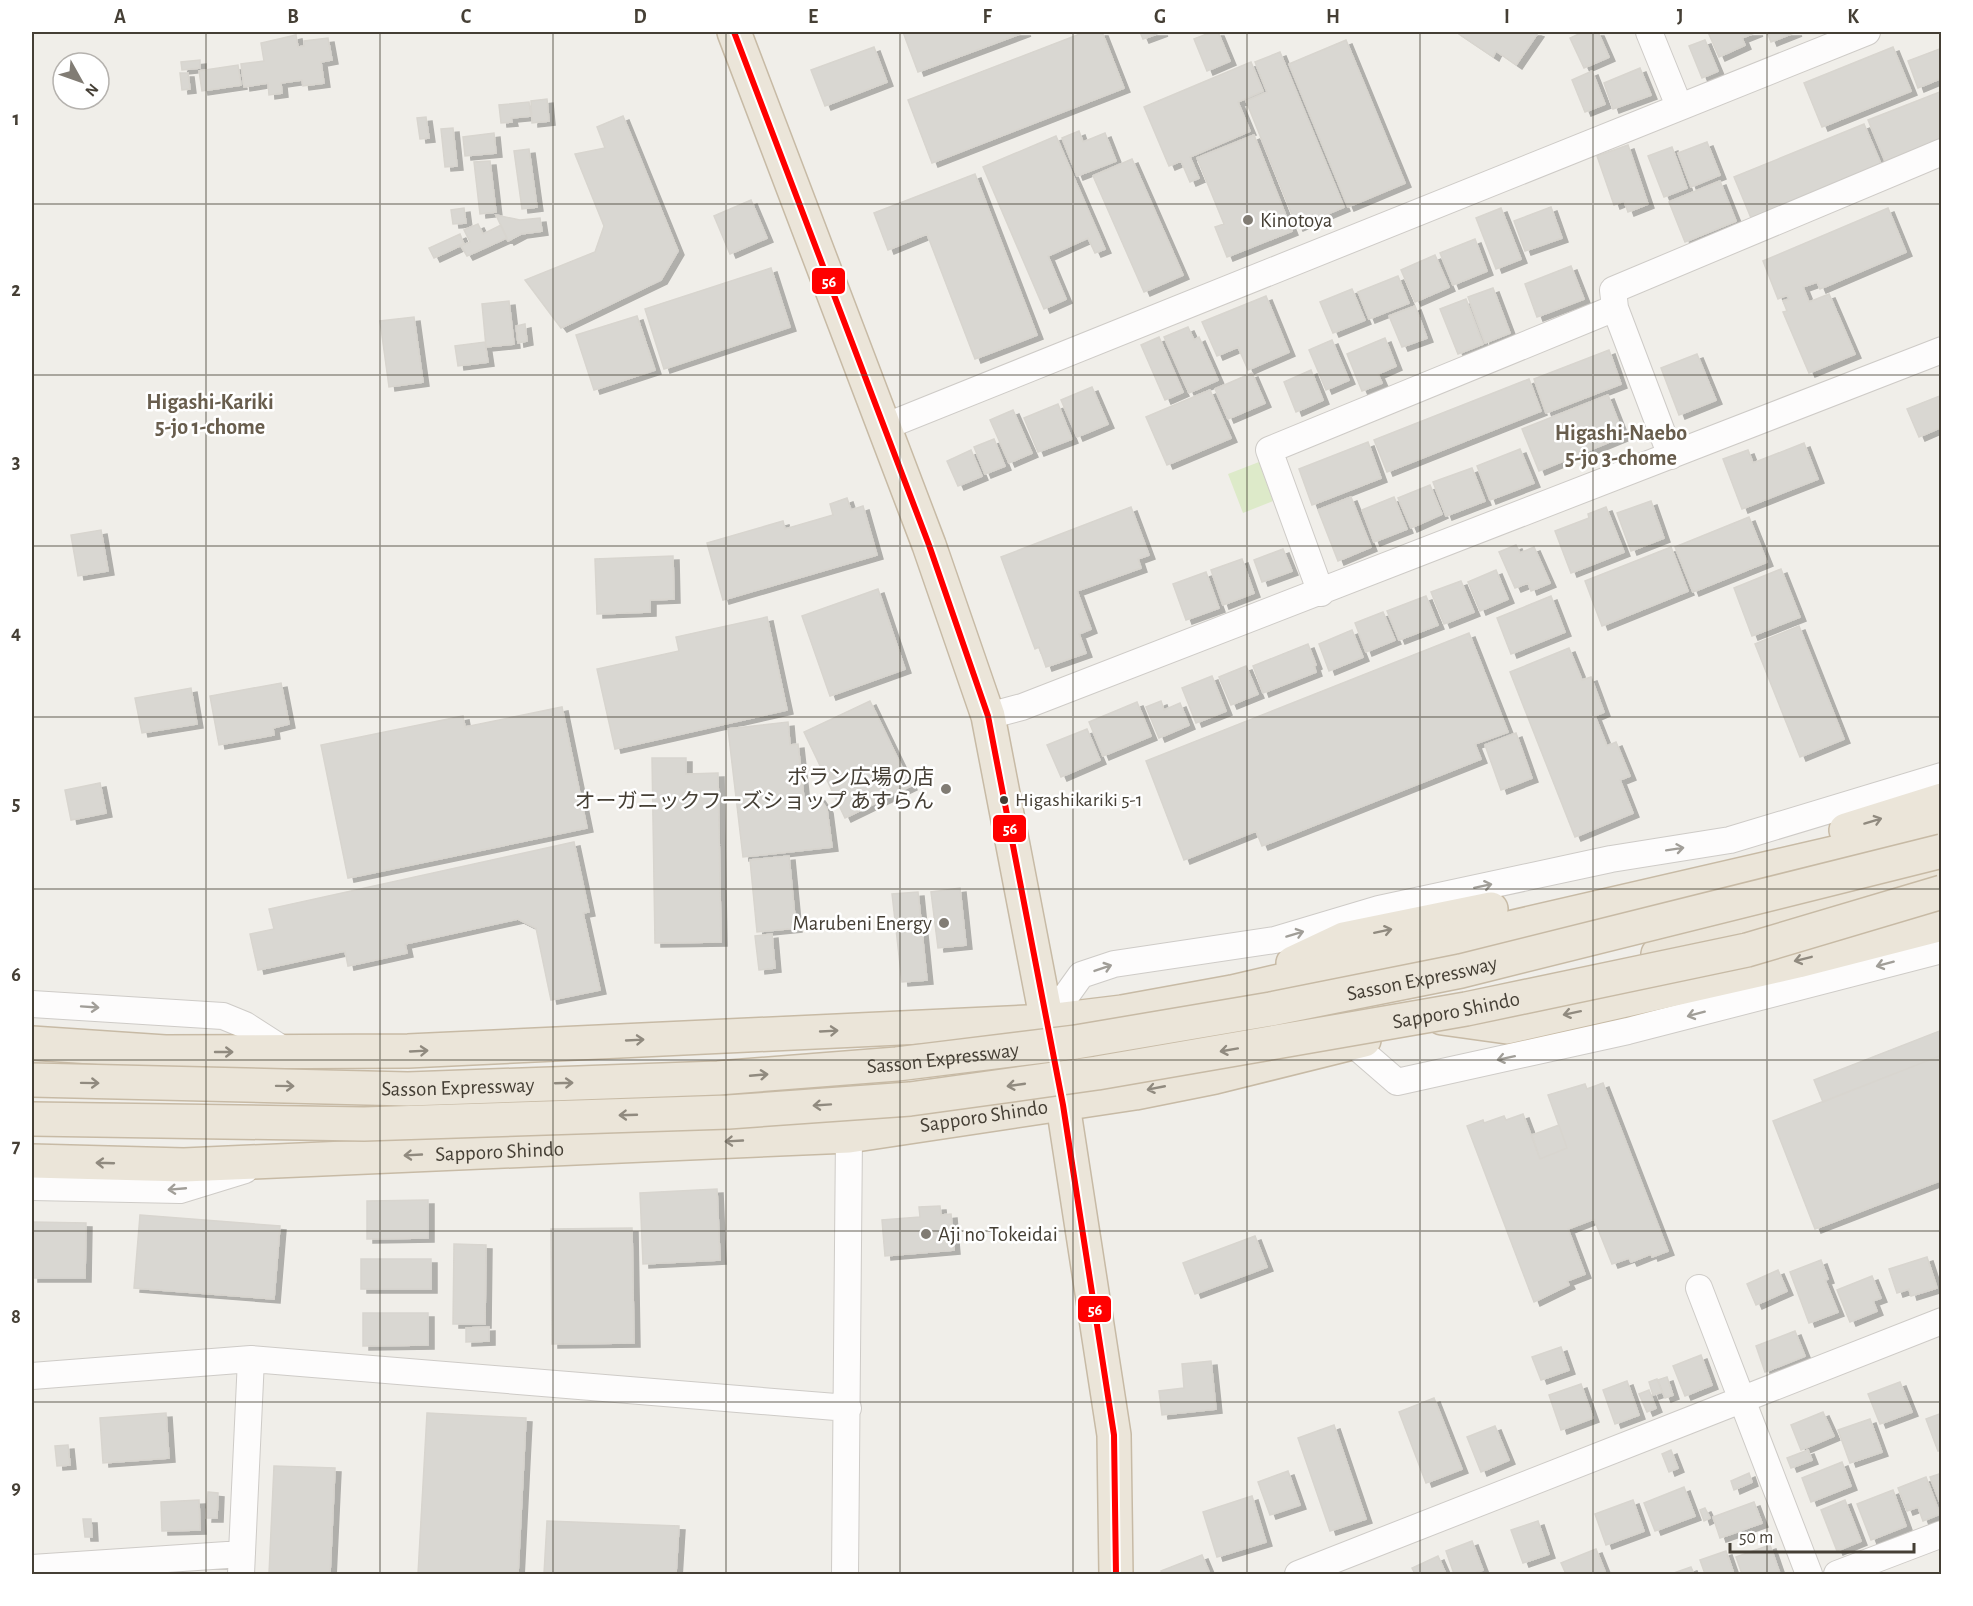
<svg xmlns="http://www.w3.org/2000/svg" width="1973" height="1606" font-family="'Alegreya Sans','Noto Sans JP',sans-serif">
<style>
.green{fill:#ddeac9}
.building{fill:#d9d7d2;stroke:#d8d5cf;stroke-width:1.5;filter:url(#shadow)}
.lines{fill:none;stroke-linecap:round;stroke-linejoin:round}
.street-casing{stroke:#cecbc7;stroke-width:28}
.highway-casing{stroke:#c7baa5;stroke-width:36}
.street{stroke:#fdfcfc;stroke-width:26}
.highway{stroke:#ebe5d9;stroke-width:33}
.highway-bridge-casing{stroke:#c7baa5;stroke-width:36;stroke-linecap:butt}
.highway-bridge{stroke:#ebe5d9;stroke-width:33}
.bus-1-casing{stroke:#fff;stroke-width:10}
.bus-1{stroke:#f00;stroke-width:6}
.oneway{stroke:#908a7f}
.oneway2{stroke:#a19e98}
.grid{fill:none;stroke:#453f35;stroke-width:1.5;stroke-opacity:0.55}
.poi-dot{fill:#817c74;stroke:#fff;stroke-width:2}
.bus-dot{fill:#453f35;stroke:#fff;stroke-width:2}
.labels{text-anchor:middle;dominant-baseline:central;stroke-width:5;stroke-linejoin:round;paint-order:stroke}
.bus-label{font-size:20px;fill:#453f35;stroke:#fff;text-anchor:start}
.poi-label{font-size:21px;fill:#453f35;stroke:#fff;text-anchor:start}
.street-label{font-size:21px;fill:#453f35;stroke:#fff}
.neighbourhood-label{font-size:22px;font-weight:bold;fill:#685d4d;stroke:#fff}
.line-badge{stroke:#fff;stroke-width:2}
.badge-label{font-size:16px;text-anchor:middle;font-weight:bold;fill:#fff}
.neatline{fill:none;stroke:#453f35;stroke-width:2}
.grid-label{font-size:20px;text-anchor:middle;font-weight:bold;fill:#453f35}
</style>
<defs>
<filter id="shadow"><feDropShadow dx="6" dy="4" stdDeviation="0" flood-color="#0004"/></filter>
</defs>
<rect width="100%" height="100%" fill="#f0eee9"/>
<path class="green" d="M1259,462L1273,501L1243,513L1228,474Z"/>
<path class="building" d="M903,32H1025L918,72Z
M1085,32H1102L1124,88L932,163L908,100Z
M1140,32H1162L1143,39Z
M1212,32H1218L1230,61L1207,71L1194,39Z
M1456,32H1535L1538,33L1516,65L1496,51L1493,57Z
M1583,32H1598L1609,57L1584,68L1570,38Z
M1708,32H1757L1742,38L1745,45L1719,57Z
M1767,32H1796L1771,42Z
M296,35L298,47L304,46V41L328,38L332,60L321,62L324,83L303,86L302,80L281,83L282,93L269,95L268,83L244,87L241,64L264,61L261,43Z
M1346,40L1405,183L1348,207L1289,64Z
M1705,40L1718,71L1702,78L1689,46Z
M874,47L887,82L825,106L811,70Z
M1893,47L1911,91L1822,127L1804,83Z
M1942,48V78L1918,88L1908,61Z
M1280,52L1344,207L1297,227L1246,101L1267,92L1255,62Z
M200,60V68L182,70L181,62Z
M1251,62L1263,91L1238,102L1250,131L1190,157L1199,178L1190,182L1181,161L1169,166L1144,107Z
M238,65L241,85L202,91L199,71Z
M1640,68L1651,95L1613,109L1604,83Z
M1592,71L1605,104L1585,112L1572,80Z
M180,73H188L190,89L182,90Z
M1942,91V139L1885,161L1868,120Z
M547,99L549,121L532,123L531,101Z
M529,102L531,116L511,118L512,122L501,123L499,105Z
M623,116L678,251L661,280L561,328L525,280L595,252L604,226L575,154L605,148L597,127Z
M426,117L429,138L420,139L417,118Z
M1864,124L1881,164L1751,218L1734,177Z
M453,128L457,166L445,167L441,129Z
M1079,131L1083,142L1105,133L1116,161L1077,176L1062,138Z
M494,133L496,153L465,156L463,137Z
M1254,135L1292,231L1227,257L1215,227L1224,224L1197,158Z
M1056,136L1105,249L1095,253L1088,238L1048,256L1066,299L1044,309L983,167Z
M1707,142L1720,175L1691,187L1678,153Z
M1628,145L1648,204L1628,212L1624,201L1614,205L1597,156Z
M1672,147L1687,188L1664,197L1648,156Z
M529,149L537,207L522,209L514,151Z
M1132,159L1183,275L1144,292L1093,176Z
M490,161L496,212L480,214L474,162Z
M975,174L1037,335L975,359L927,234L888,250L874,213Z
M1720,181L1736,221L1685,242L1669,202Z
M751,200L767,238L730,254L714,216Z
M1551,207L1562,238L1525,251L1514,221Z
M464,208L466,223L453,224L451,210Z
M1501,208L1521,259L1496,269L1476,218Z
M1888,208L1906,252L1820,289L1817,282L1803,287L1809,302L1829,294L1855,354L1809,373L1783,312L1787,311L1783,301L1789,299L1787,295L1778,299L1763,261Z
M496,215L520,220L540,218L542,231L521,234L508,241Z
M478,224L483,234L501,225L507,238L467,256L461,246L470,242L464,230Z
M460,234L464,244L434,258L429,248Z
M1475,239L1487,271L1453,285L1440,253Z
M1435,255L1449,287L1415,302L1401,270Z
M1571,266L1584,299L1537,317L1525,284Z
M771,268L790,327L664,369L645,309Z
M1398,276L1409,303L1369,319L1358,292Z
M1493,288L1510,333L1485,343L1468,297Z
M1352,289L1365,320L1333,333L1320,302Z
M1266,296L1289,352L1248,370L1238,347L1217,356L1202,322Z
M1466,299L1483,344L1458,354L1440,309Z
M509,301L514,344L486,347L482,304Z
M1415,306L1427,338L1402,347L1389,316Z
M637,316L655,370L594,390L576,335Z
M414,317L423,382L389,387L380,321Z
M525,324L527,341L518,343L516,326Z
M1188,327L1194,340L1199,337L1218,380L1189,393L1164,337Z
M1159,337L1183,392L1165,400L1141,345Z
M1385,338L1396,366L1378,374L1382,383L1362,391L1347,354Z
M1332,340L1349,380L1326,390L1309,350Z
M485,342L488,362L458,366L455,346Z
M1609,350L1621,384L1546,413L1534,379Z
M1697,354L1716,400L1679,415L1661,368Z
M1311,370L1323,400L1296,412L1284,382Z
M1252,373L1265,403L1228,419L1215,389Z
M1529,379L1541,411L1387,472L1374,440Z
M1092,387L1108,424L1077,437L1061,400Z
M1210,390L1231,438L1167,465L1146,417Z
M1608,395L1624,436L1539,471L1522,429Z
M1942,395V427L1919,437L1907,409Z
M1058,404L1072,439L1038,452L1024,418Z
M1013,410L1032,453L1009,463L990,420Z
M994,439L1005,466L985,474L974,447Z
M1368,442L1381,478L1312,505L1299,469Z
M1804,443L1818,479L1742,509L1723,459L1748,450L1753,463Z
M1520,449L1534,483L1490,500L1477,466Z
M971,450L982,476L958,486L947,461Z
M1472,468L1485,501L1446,516L1433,482Z
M1430,485L1442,514L1411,528L1398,498Z
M1351,497L1371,547L1338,561L1318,510Z
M1394,497L1407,529L1374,542L1362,510Z
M847,498L851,510L863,506L877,555L723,600L707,543L783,521L785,529L833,515L830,504Z
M1651,501L1664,538L1631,551L1617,513Z
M1131,507L1149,555L1138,559L1141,568L1077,591L1091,629L1079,634L1086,653L1046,667L1039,647L1035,649L1001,557Z
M1606,507L1624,552L1571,573L1555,531L1589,518L1588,514Z
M1749,517L1767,562L1693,592L1675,547Z
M101,530L108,571L78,576L71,535Z
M1516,545L1520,553L1534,547L1550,583L1531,591L1528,583L1515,588L1499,552Z
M1671,547L1688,591L1602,626L1585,581Z
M1283,549L1292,571L1262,582L1254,560Z
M673,556L674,599L650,600V612L597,614L595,559Z
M1242,559L1254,593L1223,605L1211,570Z
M1781,569L1800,617L1752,636L1734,588Z
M1496,570L1508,599L1480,611L1468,582Z
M1206,572L1219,608L1186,620L1173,584Z
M1461,581L1474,612L1444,624L1431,592Z
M878,589L905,669L830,696L802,616Z
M1426,596L1438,625L1399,640L1387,611Z
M1551,596L1565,632L1511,654L1497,618Z
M1383,612L1395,640L1366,652L1355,623Z
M767,617L787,710L615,749L597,669L679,651L676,637Z
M1799,626L1844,739L1800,757L1755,644Z
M1352,630L1363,657L1329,671L1319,644Z
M1469,633L1508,732L1475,744L1481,759L1262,846L1256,831L1184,860L1146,761Z
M1308,644L1316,665L1314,666L1316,672L1263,693L1253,666Z
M1569,648L1582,680L1591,677L1604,712L1595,716L1607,746L1616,742L1630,776L1620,780L1633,813L1575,837L1510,672Z
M1246,666L1258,694L1231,705L1219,677Z
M1212,676L1226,711L1196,723L1182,688Z
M281,683L289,724L273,728L274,735L219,745L210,696Z
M191,688L197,724L142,733L135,698Z
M870,701L911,786L845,818L804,732Z
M1161,701L1164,710L1180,703L1189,725L1159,738L1146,707Z
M1137,702L1151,736L1103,756L1089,722Z
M562,707L587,828L348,878L321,745L463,716L465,727Z
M788,722L790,745L798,744L804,799L819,797L827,809L832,847L743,857L728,729Z
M1087,729L1100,760L1061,777L1047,745Z
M1516,733L1532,778L1501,790L1485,745Z
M652,758H686V774L718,773L721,942L655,943Z
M100,783L106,813L71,820L65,790Z
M574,842L589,912L583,913L600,990L551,1000L536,928L518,919L405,944L407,953L348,966L345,951L258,970L250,934L274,929L269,909Z
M789,856L796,928L757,932L750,860Z
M960,888L966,945L938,948L931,892Z
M918,892L927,980L902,982L892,894Z
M772,934L775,968L759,970L755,936Z
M1942,1030V1055L1823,1102L1814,1080Z
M1942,1055V1180L1815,1229L1773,1121Z
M1603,1083L1668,1251L1652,1257L1651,1254L1631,1262L1629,1258L1612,1264L1594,1219L1568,1229L1585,1274L1567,1281L1569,1285L1534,1302L1467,1126L1483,1120L1484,1123L1504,1116L1506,1120L1523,1114L1540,1159L1567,1148L1548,1095L1585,1084L1587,1089Z
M1559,1125L1567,1148L1540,1159L1532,1135Z
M717,1189L720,1260L643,1264L640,1193Z
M428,1200V1238L367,1239V1201Z
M940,1206L941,1215L951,1214L954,1250L885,1256L882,1220L920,1217L919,1207Z
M140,1215L280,1226L274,1299L134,1288Z
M32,1222L86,1223L85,1278H32Z
M632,1228L634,1343L552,1344L551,1229Z
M1255,1236L1267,1267L1195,1294L1183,1263Z
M454,1244L486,1245L485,1324H453Z
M1927,1257L1937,1288L1911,1296L1909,1289L1897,1293L1889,1269Z
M361,1259H431V1289H361Z
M1821,1260L1828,1279L1825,1280L1838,1312L1809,1323L1790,1272Z
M1778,1270L1787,1291L1756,1305L1747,1284Z
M1872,1276L1881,1298L1873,1301L1877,1311L1850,1322L1837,1290Z
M363,1313H428V1345L363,1346Z
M489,1327V1341L466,1342V1328Z
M1795,1331L1805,1356L1765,1372L1756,1346Z
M1561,1347L1569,1370L1541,1380L1532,1357Z
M1701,1355L1712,1385L1685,1396L1673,1366Z
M1211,1361L1216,1409L1162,1415L1159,1391L1184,1388L1182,1364Z
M1667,1377L1673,1395L1665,1398L1658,1380Z
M1657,1379L1662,1392L1653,1395L1649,1382Z
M1627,1381L1639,1415L1615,1424L1603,1390Z
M1900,1382L1912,1412L1880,1424L1868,1394Z
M1581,1384L1593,1418L1561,1430L1549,1395Z
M1649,1390L1656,1408L1647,1412L1639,1394Z
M1434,1398L1462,1469L1426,1483L1399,1412Z
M1823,1412L1834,1436L1801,1450L1791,1425Z
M166,1413L169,1458L103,1463L100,1418Z
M427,1413L526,1418L518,1574H418Z
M1942,1413V1450L1938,1451L1926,1419Z
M1870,1419L1882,1452L1850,1463L1838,1430Z
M1334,1425L1366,1519L1330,1531L1298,1438Z
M1495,1426L1509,1460L1481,1472L1467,1437Z
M68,1445L70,1465L57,1466L55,1446Z
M1671,1450L1678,1468L1669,1472L1662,1454Z
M1808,1450L1812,1460L1791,1468L1787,1458Z
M1842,1462L1851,1486L1811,1502L1802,1478Z
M274,1466L335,1468L330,1574H269Z
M1288,1471L1300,1505L1270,1515L1258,1482Z
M1749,1473L1752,1482L1734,1490L1731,1481Z
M1942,1473V1508L1930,1477Z
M1926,1477L1940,1514L1923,1521L1918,1507L1907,1511L1898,1488Z
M1684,1487L1695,1516L1655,1531L1644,1503Z
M1893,1490L1906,1526L1871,1540L1857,1504Z
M208,1492L218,1493L217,1518H206Z
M1252,1496L1266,1542L1217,1557L1203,1512Z
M199,1500L200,1530L162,1531L161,1502Z
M1633,1500L1644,1531L1606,1545L1595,1514Z
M1845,1500L1861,1541L1837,1551L1821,1510Z
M1754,1502L1762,1523L1720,1538L1713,1517Z
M1705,1508L1710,1518L1704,1521L1700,1510Z
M83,1519H91L92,1537H85Z
M547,1521L679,1526L676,1574H544Z
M1538,1521L1549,1554L1523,1563L1511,1530Z
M1472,1541L1483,1570L1472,1574H1454L1446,1551Z
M1770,1545L1780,1574H1742L1736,1557Z
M1596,1549L1606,1574H1566L1561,1563Z
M1726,1551L1734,1574H1705L1700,1560Z
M1202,1555L1210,1574H1162L1161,1571Z
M1438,1556L1446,1574H1415L1412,1568Z
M1691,1567L1694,1574H1671Z"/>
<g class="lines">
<defs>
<path id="street" d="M1649,32L1679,106
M1615,308L1613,290L1942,152
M884,427L1867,32
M1321,593L1269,450L1615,308L1671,456
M988,716L1022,707L1942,350
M32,1004L223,1016L245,1025L287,1052
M1048,1021L1081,975L1114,964L1275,940L1379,909L1611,859L1730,840L1942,776
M1352,1043L1397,1082L1628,1031L1942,950
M32,1187L180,1190L245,1170
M1699,1288L1809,1574
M32,1376L251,1359L848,1408
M32,1568L242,1554
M241,1574L251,1359
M845,1574L849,1136
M1298,1574L1942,1321
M1837,1574L1942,1534"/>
<g id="highway">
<path d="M734,32L929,545L988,716L1063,1105L1114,1435L1116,1574"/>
<path d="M1846,830L1942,800"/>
<path d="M1658,954L1942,873"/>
<path d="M1293,963L1344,939L1491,909"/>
<path d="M1442,1018L1507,1027L1798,961L1942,924"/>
<path d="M32,1043L165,1052L408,1051L1048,1021L1122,1012L1232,992L1942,828"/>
<path id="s1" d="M32,1161L184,1165L849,1136L1135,1093L1215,1077L1364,1040"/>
</g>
</defs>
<use href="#street" class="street-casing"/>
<use href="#highway" class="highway-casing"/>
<use href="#street" class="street"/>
<use href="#highway" class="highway"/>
<defs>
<g id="highway-bridge">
<path id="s2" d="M32,1080L408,1089L718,1078L897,1064L1076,1042L1271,1009L1461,971L1942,851"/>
<path id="s3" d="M32,1119L364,1124L728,1112L910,1099L1097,1073L1466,1009L1747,950L1942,892"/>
</g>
</defs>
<use href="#highway-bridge" class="highway-bridge-casing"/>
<use href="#highway-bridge" class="highway-bridge"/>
<defs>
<path id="bus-1" d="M734,32L929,545L988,716L1063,1105L1114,1435L1116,1574"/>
</defs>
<use href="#bus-1" class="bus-1-casing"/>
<use href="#bus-1" class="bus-1"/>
</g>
<defs><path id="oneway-shaft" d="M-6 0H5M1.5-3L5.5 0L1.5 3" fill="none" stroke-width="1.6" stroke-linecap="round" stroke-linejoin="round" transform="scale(1.5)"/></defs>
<g class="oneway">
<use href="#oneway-shaft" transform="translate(1873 821) rotate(-17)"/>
<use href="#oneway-shaft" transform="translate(1383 931) rotate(-12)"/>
<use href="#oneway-shaft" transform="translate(1803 959) rotate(166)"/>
<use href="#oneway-shaft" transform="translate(1572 1013) rotate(168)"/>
<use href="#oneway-shaft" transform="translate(829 1031) rotate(-3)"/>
<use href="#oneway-shaft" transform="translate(635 1040) rotate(-3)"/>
<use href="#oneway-shaft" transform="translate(1229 1050) rotate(170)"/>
<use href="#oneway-shaft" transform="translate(419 1051) rotate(-3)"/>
<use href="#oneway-shaft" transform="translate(224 1052)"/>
<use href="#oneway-shaft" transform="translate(759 1075) rotate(-5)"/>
<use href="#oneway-shaft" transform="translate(90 1083) rotate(1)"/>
<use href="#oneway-shaft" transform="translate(564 1083) rotate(-2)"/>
<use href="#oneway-shaft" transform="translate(1016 1085) rotate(172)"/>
<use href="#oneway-shaft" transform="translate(285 1086) rotate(1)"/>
<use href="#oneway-shaft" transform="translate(1156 1088) rotate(169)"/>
<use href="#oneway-shaft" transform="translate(822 1105) rotate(176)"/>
<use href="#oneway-shaft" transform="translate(628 1115) rotate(178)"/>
<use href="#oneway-shaft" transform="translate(734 1141) rotate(177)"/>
<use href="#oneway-shaft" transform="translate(413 1155) rotate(177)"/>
<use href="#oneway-shaft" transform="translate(105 1163) rotate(-178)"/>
</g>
<g class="oneway2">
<use href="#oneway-shaft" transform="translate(1675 849) rotate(-9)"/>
<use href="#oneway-shaft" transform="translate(1483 886) rotate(-12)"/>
<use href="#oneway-shaft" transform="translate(1295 934) rotate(-17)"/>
<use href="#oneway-shaft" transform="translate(1885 964) rotate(165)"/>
<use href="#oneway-shaft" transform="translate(1103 968) rotate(-19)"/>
<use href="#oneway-shaft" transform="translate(90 1007) rotate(4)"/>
<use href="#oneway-shaft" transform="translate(1696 1014) rotate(165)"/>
<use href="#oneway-shaft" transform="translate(1506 1058) rotate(168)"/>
<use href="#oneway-shaft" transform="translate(177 1189) rotate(175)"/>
</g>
<path class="grid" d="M206,32V1574M380,32V1574M553,32V1574M726,32V1574M900,32V1574M1073,32V1574M1247,32V1574M1420,32V1574M1593,32V1574M1767,32V1574M32,204H1942M32,375H1942M32,546H1942M32,717H1942M32,889H1942M32,1060H1942M32,1231H1942M32,1402H1942"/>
<g class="poi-dot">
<circle cx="1248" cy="220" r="6"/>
<circle cx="946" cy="789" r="6"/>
<circle cx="944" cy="923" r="6"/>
<circle cx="926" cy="1234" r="6"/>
</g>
<circle class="bus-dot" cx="1004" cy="800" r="5"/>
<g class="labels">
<g class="bus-label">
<text x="1015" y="800">Higashikariki 5-1</text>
</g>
<g class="poi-label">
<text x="1260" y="220">Kinotoya</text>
<text x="934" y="777" text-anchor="end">ポラン広場の店<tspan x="934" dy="24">オーガニックフーズショップ あすらん</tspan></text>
<text x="932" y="923" text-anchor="end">Marubeni Energy</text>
<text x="938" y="1234">Aji no Tokeidai</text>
</g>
<g class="street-label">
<text stroke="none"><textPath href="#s2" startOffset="1398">Sasson Expressway</textPath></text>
<text stroke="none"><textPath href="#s3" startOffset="1432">Sapporo Shindo</textPath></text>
<text stroke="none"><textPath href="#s2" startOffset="912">Sasson Expressway</textPath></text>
<text stroke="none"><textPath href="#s2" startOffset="426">Sasson Expressway</textPath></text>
<text stroke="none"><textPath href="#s1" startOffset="954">Sapporo Shindo</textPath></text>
<text stroke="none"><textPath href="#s1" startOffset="468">Sapporo Shindo</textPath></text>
</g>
<g class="neighbourhood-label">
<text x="210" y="402">Higashi-Kariki<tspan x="210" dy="25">5-jo 1-chome</tspan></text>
<text x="1621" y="433">Higashi-Naebo<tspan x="1621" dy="25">5-jo 3-chome</tspan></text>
</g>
</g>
<g class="line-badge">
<rect x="811" y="267" width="35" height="28" rx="6" fill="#f00"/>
<rect x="992" y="814" width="35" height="29" rx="6" fill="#f00"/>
<rect x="1077" y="1295" width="35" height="28" rx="6" fill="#f00"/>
</g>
<g class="badge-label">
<text x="829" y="287">56</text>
<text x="1010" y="834">56</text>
<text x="1095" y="1315">56</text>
</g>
<rect width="1973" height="1606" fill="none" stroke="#ffffff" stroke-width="66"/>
<g transform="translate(81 81) rotate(130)"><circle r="28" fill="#ffffff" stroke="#b5b2ae" stroke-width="1.5"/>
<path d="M0-4.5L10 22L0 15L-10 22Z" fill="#817c74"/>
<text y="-9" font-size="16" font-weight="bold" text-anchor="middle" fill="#453f35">N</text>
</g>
<path d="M1730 1543v9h184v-9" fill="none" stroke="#453f35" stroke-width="3"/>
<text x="1739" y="1543" font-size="18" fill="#453f35" stroke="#ffffff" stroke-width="4.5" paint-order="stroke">50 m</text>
<rect x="33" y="33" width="1907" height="1540" class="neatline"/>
<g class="grid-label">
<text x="120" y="23">A</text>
<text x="293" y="23">B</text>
<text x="466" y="23">C</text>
<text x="640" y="23">D</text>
<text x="813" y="23">E</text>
<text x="987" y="23">F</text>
<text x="1160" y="23">G</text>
<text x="1333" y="23">H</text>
<text x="1507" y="23">I</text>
<text x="1680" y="23">J</text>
<text x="1853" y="23">K</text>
<text x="16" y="125">1</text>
<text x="16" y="296">2</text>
<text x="16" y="468">3</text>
<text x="16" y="639">4</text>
<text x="16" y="810">5</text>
<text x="16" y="981">6</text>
<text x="16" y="1152">7</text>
<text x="16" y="1323">8</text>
<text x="16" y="1494">9</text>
</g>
</svg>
